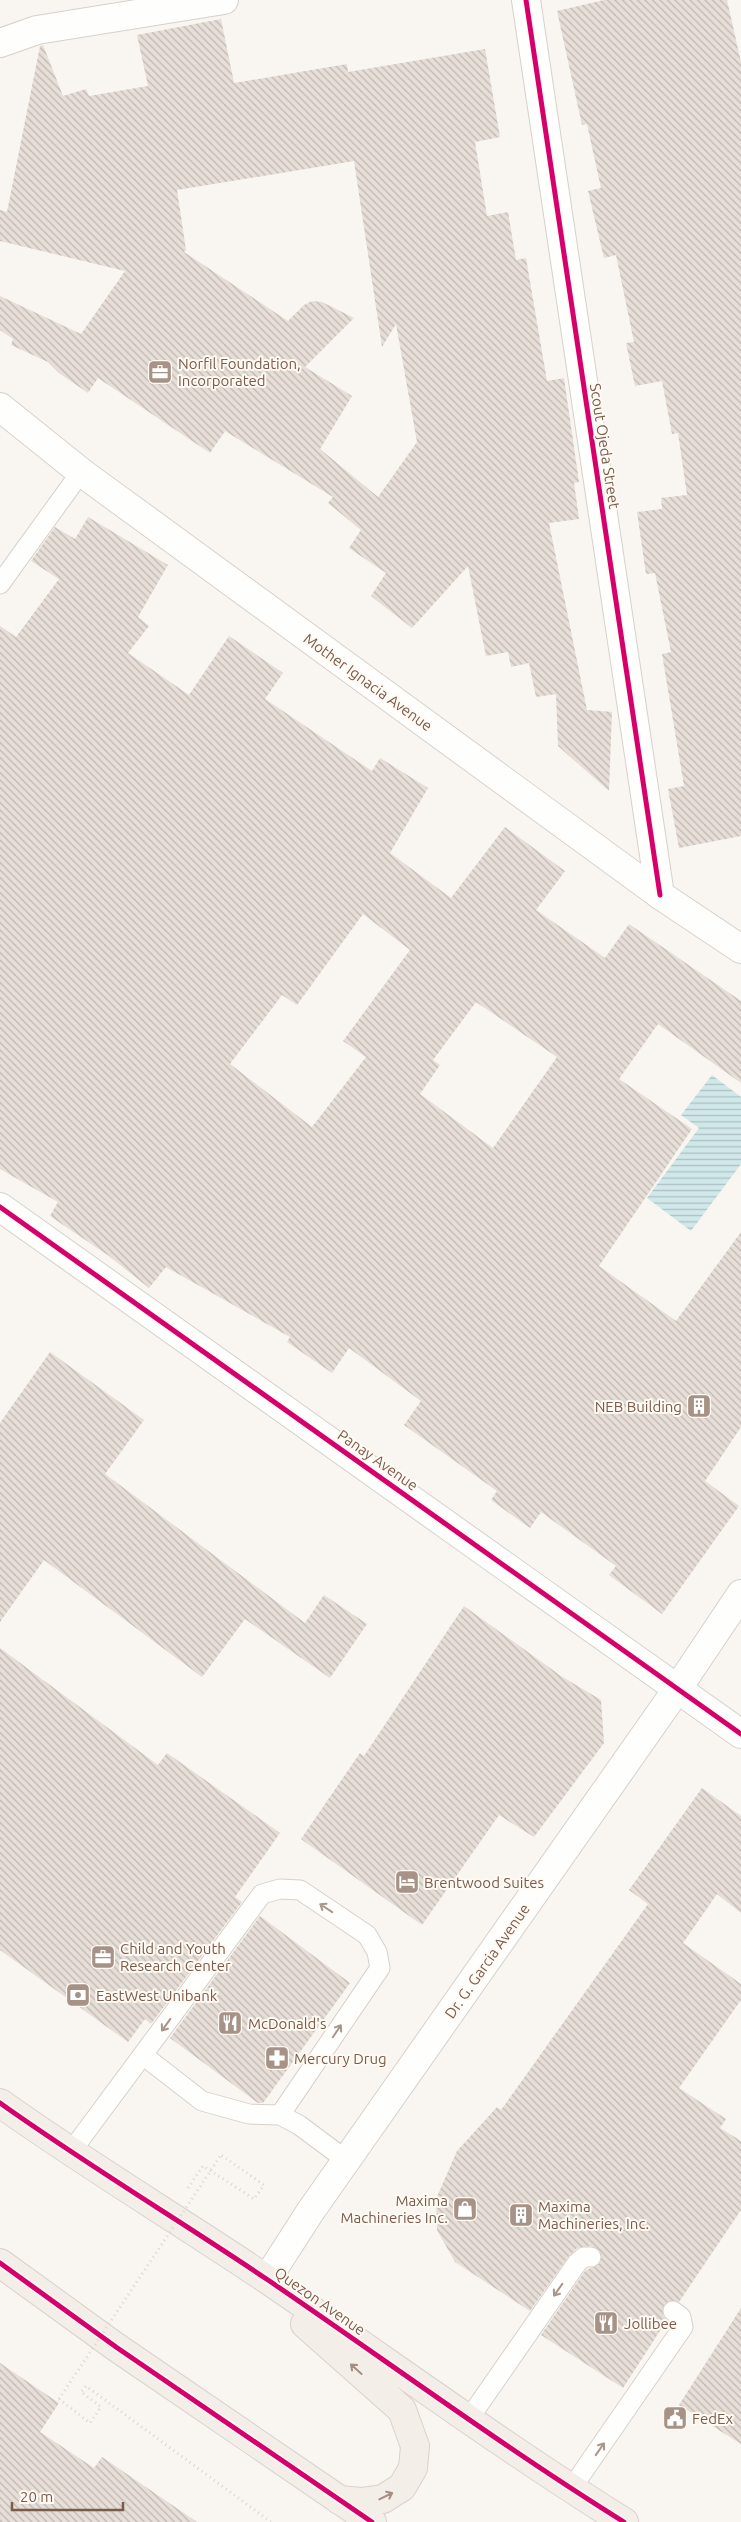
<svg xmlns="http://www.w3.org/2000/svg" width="741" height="2522" font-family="Ubuntu,sans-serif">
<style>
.water{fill:url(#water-rules)}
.building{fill:url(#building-back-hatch);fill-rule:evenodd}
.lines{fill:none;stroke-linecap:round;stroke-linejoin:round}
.service-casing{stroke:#d7d1cb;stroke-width:21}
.minor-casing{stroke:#d7d1cb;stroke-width:30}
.tertiary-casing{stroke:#d7d1cb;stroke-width:30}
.secondary-casing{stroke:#d9d2cb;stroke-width:30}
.primary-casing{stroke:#dad1cc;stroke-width:30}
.path{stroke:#dcd5d0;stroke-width:3;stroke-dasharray:1 4;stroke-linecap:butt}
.service{stroke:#fefefd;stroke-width:19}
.minor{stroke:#fefefd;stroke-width:28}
.tertiary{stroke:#fefefd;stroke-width:28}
.secondary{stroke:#fefefd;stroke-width:28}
.primary{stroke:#f3eee8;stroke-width:28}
.path-bridge{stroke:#dcd5d0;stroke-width:3;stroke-dasharray:1 4;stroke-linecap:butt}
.cycleway-casing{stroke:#fffaf3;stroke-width:8}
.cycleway{stroke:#d6006c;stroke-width:5}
.oneway{stroke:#a8958b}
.oneway2{stroke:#a48f83}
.labels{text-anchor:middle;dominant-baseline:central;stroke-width:4;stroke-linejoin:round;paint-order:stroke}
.poi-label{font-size:15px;fill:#7a5c4d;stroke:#fffaf3;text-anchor:start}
.street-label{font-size:15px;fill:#7a5c4d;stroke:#fffaf3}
</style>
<defs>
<pattern id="water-rules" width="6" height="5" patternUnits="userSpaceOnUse" patternTransform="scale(1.25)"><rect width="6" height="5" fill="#d0e8ea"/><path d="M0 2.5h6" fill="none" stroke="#aebfc0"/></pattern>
<pattern id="building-back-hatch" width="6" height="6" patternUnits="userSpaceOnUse" patternTransform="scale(1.25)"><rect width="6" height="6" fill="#e6ded7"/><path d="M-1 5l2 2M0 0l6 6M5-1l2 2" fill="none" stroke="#bfb7b1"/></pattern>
</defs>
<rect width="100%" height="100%" fill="#f9f5f0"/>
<path class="water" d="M712,1075L741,1097V1164L691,1231L647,1198L699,1128L681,1115Z"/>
<path class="building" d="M604,0H727L741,62V836L679,848L668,789L684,786L662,654L671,652L655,573L646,574L637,512L662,509L661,498L687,495L678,433L672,434L662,381L635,386L626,343L634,342L616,255L604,258L588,191L601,188L587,124L582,125L557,11Z
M221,19L234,83L347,64L348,72L485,49L500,137L475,142L487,216L508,212L516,260L526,258L547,381L564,378L579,482L574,483L579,519L549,523L587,710L612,712L609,791L558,746L556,694L536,697L529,663L511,667L508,652L486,656L468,566L412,628L371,596L386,573L349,548L361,530L328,503L333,497L225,431L210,453L98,378L88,393L59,373L48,362L11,345L13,339L0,330V296L81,334L125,271L0,241V210L7,212L40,46L43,45L63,96L86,89L89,96L148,86L137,35ZM354,161L382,347L396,324L417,442L378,497L320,449L352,396L305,367L354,318L322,302L312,301L304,305L288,321L184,252L186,250L177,190Z
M88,517L168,565L138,617L149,626L128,653L189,695L229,636L283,673L265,699L372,771L380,758L428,788L390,853L451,898L505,827L565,871L536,910L605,958L629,924L741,1001V1083L658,1024L619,1079L692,1129L599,1266L676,1321L741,1232V1427L705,1481L739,1506L662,1614L609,1575L616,1566L541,1512L530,1528L491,1500L497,1491L404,1425L421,1401L349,1348L332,1373L287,1342L290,1337L166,1267L149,1288L109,1256L50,1216L58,1202L0,1169V626L16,637L59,579L31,561L55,527L75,539ZM363,914L410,950L343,1041L366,1057L312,1127L230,1064L282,995L297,1005ZM476,1002L557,1057L493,1148L420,1094L440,1065L433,1060Z
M50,1352L144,1420L105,1474L305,1623L324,1595L367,1624L330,1678L245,1619L202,1677L44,1560L0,1622V1423Z
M464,1606L561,1676L601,1700L604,1743L534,1837L499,1815L422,1925L301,1839L360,1753L364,1756Z
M0,1648L158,1765L167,1753L280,1833L235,1897L242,1902L151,2024L145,2019L128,2042L0,1950Z
M702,1788L741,1816V1913L717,1894L683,1943L741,1984V2000L679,2088L726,2119L720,2128L741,2141V2210L679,2302L669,2301L664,2305L663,2315L667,2320L623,2388L541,2335L585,2271L600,2263V2251L591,2246L577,2248L568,2257L530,2311L455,2262L437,2230L436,2199L457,2151L497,2107L501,2110L648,1904L629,1890Z
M260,1916L350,1983L263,2103H258L170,2038Z
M741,2308V2444L679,2405Z
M0,2363L59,2403L40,2432L94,2468L102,2457L197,2522H0Z"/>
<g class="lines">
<defs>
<path id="service" d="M0,584L81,472
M144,2056L202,2101L249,2114L280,2115L299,2125L346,2160
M70,2153L262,1894L280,1889L300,1890L367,1935L377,1952L380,1968L280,2115
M468,2420L577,2263L584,2257H591
M571,2489L683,2327L681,2317L673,2311"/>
<path id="minor" d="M526,0L660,895
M0,1207L741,1734
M267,2279L310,2212L678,1688L741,1594"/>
<path id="tertiary" d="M0,43L37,30L224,0"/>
<path id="secondary" d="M0,407L81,472L660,895L741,949"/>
<path id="primary" d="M0,2103C87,2165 179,2220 268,2280C387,2361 502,2446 624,2522
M0,2263L116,2347L372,2522
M305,2324L402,2410L415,2446L413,2468L402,2487L383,2499L361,2502L339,2500"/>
</defs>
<use href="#service" class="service-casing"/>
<use href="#minor" class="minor-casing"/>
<use href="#tertiary" class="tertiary-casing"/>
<use href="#secondary" class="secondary-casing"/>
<use href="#primary" class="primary-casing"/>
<path class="path" d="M188,2188L203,2166L254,2199L264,2185L221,2155
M59,2399L90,2423L101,2407L81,2392L86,2386L271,2522"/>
<use href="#service" class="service"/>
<use href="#minor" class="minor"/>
<use href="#tertiary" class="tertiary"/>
<use href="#secondary" class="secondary"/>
<use href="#primary" class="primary"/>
<path class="path-bridge" d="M59,2399L221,2155"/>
<defs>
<path id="cycleway" d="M526,0L660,895
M0,1207L741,1734
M0,2103C87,2165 179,2220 268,2280C387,2361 502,2446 624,2522
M0,2263L116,2347L372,2522"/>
</defs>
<use href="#cycleway" class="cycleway-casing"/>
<use href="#cycleway" class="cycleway"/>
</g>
<defs><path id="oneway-shaft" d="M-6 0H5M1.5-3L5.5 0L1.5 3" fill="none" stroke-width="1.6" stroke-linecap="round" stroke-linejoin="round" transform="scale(1.25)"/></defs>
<g class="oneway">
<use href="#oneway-shaft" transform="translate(326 1908) rotate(-146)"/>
<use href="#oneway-shaft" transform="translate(166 2025) rotate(126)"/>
<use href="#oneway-shaft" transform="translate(337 2031) rotate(-56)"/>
<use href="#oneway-shaft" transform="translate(558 2290) rotate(125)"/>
<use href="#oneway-shaft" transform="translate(600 2449) rotate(-55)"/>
</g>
<g class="oneway2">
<use href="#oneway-shaft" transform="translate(356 2369) rotate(-138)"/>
<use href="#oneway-shaft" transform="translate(386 2496) rotate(-26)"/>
</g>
<defs>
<symbol id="office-square" viewBox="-11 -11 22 22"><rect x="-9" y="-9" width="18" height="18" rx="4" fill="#a69286" stroke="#fffaf3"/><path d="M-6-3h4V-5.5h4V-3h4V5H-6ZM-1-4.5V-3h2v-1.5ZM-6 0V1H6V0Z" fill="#fff"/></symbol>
<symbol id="building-square" viewBox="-11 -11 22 22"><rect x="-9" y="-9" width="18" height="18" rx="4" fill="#a69286" stroke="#fffaf3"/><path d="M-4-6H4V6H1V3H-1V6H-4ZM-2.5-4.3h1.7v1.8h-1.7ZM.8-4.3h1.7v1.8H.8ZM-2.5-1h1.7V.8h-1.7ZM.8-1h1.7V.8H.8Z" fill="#fff"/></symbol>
<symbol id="hotel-square" viewBox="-11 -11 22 22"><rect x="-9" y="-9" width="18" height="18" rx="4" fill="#a69286" stroke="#fffaf3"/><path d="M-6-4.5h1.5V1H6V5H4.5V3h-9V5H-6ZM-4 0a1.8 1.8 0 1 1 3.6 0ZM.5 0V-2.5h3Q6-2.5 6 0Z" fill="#fff"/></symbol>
<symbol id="bank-square" viewBox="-11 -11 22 22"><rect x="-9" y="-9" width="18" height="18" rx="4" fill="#a69286" stroke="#fffaf3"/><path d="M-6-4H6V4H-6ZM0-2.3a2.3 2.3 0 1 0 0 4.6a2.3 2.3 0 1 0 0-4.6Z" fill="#fff"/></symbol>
<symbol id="restaurant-square" viewBox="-11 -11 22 22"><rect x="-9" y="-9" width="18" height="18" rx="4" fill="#a69286" stroke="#fffaf3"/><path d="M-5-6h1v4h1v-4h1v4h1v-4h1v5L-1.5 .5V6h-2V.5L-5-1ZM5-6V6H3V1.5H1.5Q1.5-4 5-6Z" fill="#fff"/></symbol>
<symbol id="pharmacy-square" viewBox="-11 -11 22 22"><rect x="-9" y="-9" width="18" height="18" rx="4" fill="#a69286" stroke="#fffaf3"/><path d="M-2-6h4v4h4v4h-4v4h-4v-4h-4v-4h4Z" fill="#fff"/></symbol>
<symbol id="shop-square" viewBox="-11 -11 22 22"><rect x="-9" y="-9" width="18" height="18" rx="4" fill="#a69286" stroke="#fffaf3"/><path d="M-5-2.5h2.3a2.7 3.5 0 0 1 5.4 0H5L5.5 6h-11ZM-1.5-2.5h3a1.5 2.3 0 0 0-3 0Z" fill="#fff"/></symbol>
<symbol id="civic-square" viewBox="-11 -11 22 22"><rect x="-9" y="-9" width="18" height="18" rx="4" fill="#a69286" stroke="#fffaf3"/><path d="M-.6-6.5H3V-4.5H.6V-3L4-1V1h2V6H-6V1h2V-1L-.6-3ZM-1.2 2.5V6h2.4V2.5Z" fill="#fff"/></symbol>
</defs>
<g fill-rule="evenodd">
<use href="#office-square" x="146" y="358" width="28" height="28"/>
<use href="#building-square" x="685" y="1392" width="28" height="28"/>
<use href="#hotel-square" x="393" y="1868" width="28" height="28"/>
<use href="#office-square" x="89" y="1943" width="28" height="28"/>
<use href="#bank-square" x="64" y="1981" width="28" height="28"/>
<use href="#restaurant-square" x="216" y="2009" width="28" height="28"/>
<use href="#pharmacy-square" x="263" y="2044" width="28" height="28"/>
<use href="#shop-square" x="451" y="2195" width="28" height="28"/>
<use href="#building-square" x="507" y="2201" width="28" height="28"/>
<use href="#restaurant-square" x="592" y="2309" width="28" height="28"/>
<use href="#civic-square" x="661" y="2404" width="28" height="28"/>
</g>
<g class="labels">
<g class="poi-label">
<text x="178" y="363">Norfil Foundation,<tspan x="178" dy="17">Incorporated</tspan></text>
<text x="682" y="1406" text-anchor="end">NEB Building</text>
<text x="424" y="1882">Brentwood Suites</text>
<text x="120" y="1948">Child and Youth<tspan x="120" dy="17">Research Center</tspan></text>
<text x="96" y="1995">EastWest Unibank</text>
<text x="248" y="2023">McDonald's</text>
<text x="294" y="2058">Mercury Drug</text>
<text x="448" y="2200" text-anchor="end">Maxima<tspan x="448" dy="17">Machineries Inc.</tspan></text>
<text x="538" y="2206">Maxima<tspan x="538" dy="17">Machineries, Inc.</tspan></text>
<text x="624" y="2323">Jollibee</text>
<text x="692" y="2418">FedEx</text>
</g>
<g class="street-label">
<text transform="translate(605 446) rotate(81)">Scout Ojeda Street</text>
<text transform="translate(368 682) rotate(36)">Mother Ignacia Avenue</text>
<text transform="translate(378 1460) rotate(35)">Panay Avenue</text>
<text transform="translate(487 1961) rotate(-55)">Dr. G. Garcia Avenue</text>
<text transform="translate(320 2301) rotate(35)">Quezon Avenue</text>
</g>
</g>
<path d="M12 2502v8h111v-8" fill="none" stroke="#7a5c4d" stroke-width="2.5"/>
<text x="20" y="2502" font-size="15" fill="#7a5c4d" stroke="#fffaf3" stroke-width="4" paint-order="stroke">20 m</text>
</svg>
